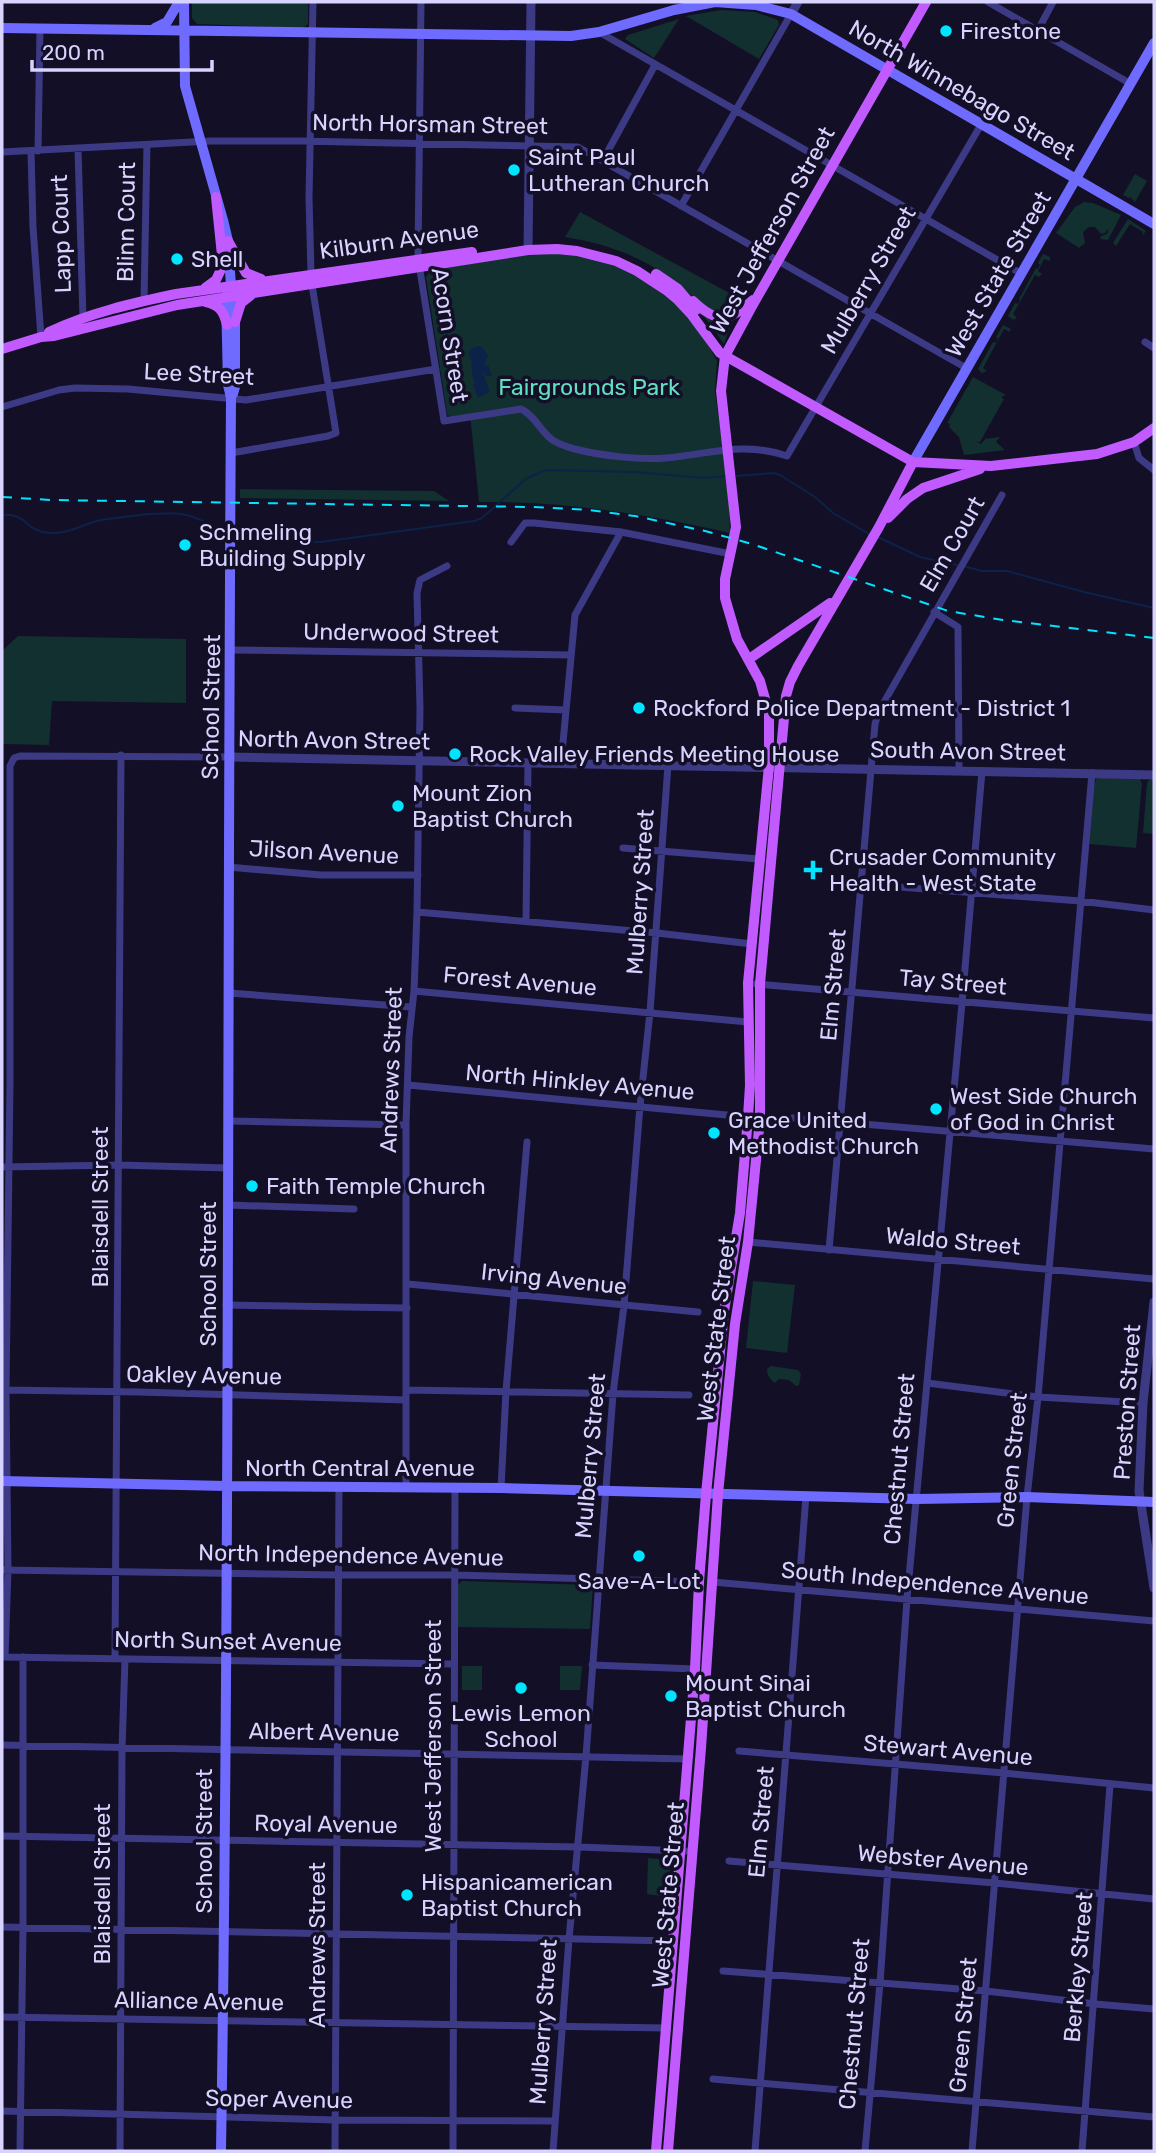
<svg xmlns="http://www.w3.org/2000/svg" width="1156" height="2153" font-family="Rubik,sans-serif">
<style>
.green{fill:#12302f}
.water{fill:#0c2248}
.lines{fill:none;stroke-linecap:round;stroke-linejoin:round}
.stream{stroke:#0c2248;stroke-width:2}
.minor{stroke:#3d3a85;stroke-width:7}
.tertiary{stroke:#3d3a85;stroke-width:9}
.secondary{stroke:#6f6bff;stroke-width:10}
.primary{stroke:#c25bff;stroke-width:10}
.rail{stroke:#00e5ff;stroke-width:2;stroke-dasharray:10 9;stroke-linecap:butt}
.poi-dot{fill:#00e5ff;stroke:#130f26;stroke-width:2.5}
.labels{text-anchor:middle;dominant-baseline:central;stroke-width:7;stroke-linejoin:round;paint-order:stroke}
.poi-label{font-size:23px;fill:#d9d4ff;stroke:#130f26;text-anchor:start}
.street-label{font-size:23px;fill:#d9d4ff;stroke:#130f26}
.park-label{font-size:23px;fill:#5fe0c0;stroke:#130f26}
</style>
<rect width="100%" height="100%" fill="#130f26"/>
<path class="green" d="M192,2H308V24L303,28L197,24L192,18Z
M721,10L755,12L778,20L779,25L759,59L686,16Z
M679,19L654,58L625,39L628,35Z
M1135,174L1147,181L1135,202L1130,197L1129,198L1123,195Z
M1084,202L1093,203L1121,215L1108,240L1100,239L1101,236L1107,234L1109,228L1105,233L1101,234L1095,227H1089L1083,232L1085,243L1079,248L1056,233L1075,207Z
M580,212L744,301L733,313L709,312C665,268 627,247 565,237Z
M1128,219L1146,231L1142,236L1143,232L1130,224L1116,246L1113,243Z
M539,253L574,254L604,261L639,276L676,304L706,341L717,361L715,392L729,489L730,533C645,514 566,501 479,502L470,414L450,417L447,414L426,277L431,270Z
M1043,254L1050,257V261L1044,259L1038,271L1042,274L1039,277L1035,275L1013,314L1017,318L1013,320L1008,316L1015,303L1018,304L1020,300L1019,299L1036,268L1038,269L1040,265L1038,263Z
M697,307L719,322H732L724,344Z
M1003,325L1011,329L1009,332L1004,329L983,368L987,371L982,373L978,369L993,342L996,343L998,339L996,337Z
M973,377L1006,395L1001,397L1004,399L980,442L976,441L981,444L985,439L1000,437L996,442L1005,450L964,455L959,437L949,427L950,424L947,423Z
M240,489L434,491L449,501L240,498Z
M18,636L186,639V703L52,701L49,745L2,744V651Z
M1099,778L1140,779L1142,784L1136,848L1089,844L1094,786L1096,779Z
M1150,779H1154V834L1143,833L1147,783Z
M753,1281L795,1285L787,1353L746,1348Z
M771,1366L798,1370L801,1374L799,1385L796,1386L789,1380L779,1379L775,1383C770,1380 767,1375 767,1369Z
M462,1581L593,1585L590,1629L458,1627V1585Z
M462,1666H482V1690H462Z
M560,1666H582L580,1690H560Z
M648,1858L671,1860L667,1897L647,1894Z"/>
<path class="water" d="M478,346L483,348L488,355L484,367L488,365L492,375L488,377L483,373L490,392L478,398L473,385L475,383C470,373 474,361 468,353L472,348Z"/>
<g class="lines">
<path class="stream" d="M736,476L774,473L780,475L815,497L833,513L869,534
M2,515C29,513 24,532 50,533C70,534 82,524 101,520C122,517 161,511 181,514C197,516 211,526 226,531
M235,534L271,541L321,542L474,521L482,518L527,478L546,470L636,472L703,478L727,476
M878,537L920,557L957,565
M963,566L982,571H1007L1084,592L1154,608"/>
<path class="minor" d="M421,2L418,258L444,421L521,409C534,415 540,430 551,439C557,444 568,447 575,449C602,456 639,460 666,458C710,454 743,441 787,456L982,123
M988,2L1131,84
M1038,30L1053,2
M599,32L1022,274
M78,149L83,318
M31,151L33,227L41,337
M38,151L40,29
M2,152L211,141H301L578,147L968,369
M603,160L655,65
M681,206L791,14
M311,273L309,198L313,2
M144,300L147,145
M1145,342L1154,348
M2,407L59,390L75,388L128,389L246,400L436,369
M1134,442L1139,458L1154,470
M231,453L328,436L336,433L312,285
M511,542L525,523H534L621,532L731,554
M934,612L958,627L959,770
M231,650L571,655
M515,708L566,710
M561,764L575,615L621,532
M623,848L759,859
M228,867L321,875H418
M861,884L1080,901L1154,910
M417,912L657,933L752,944
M526,921L528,763
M756,984L1154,1018
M414,991L748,1022
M229,993L411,1007
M408,1085L748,1117
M793,1118L1154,1149
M230,1121L406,1125
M2,1167L119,1165L228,1168
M228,1205L354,1209
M748,1242L1154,1279
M829,1250L875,724L879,711L1002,495
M408,1284L698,1312
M226,1305L407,1308
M927,1383L1038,1397L1143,1403
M4,1390L139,1392L406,1400
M406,1390L689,1395
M406,1488V1125L409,1037L414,991L417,912L420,708L417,593L420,580L447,566
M501,1488L506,1391L527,1142
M2,1570L339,1575H455L699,1582
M712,1582L1154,1621
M2,1657L453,1664
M5,1657L8,1570L6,1391L10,1083V766L14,758L20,756L229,757
M115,1659L121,755
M592,1665L695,1669
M2,1745L688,1759
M739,1751L1004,1773L1154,1788
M2,1836L578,1847L685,1851
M729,1861L995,1883L1154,1899
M2,1927L673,1941
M723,1971L986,1991L1095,2004L1154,2009
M2,2017L666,2028
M713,2079L1154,2117
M2,2111L335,2120L555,2121
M20,2151L23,1928V1657
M120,2151L122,1749L125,1659
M335,2151L339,1487
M453,2151L455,1488
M553,2151L569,1939L586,1756L613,1394L624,1305L640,1106L650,1012L668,765
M755,2151L806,1496
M865,2151L880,1983L907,1599L962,1003L982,771
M972,2151L1027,1497L1038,1397L1092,773
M1082,2151L1110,1785"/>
<path class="tertiary" d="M791,14L798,2
M528,250L531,2
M229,757L1154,775
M1154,1302L1143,1403L1139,1491L1154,1588"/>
<path class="secondary" d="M184,2L185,86L223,220L228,241L231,286L226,297L228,385L231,398C227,982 230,1567 221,2151
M2,28L571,36L599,32L674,10L715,2L756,5L791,14L1154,224
M155,28L167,22L179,2
M233,394L235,387V296L233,291
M913,462L1154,43
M2,1481L226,1486L501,1488L917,1499L1027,1497L1154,1502"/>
<path class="primary" d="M228,241L246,273L261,279
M656,274L678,289L696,310
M205,288L216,280L223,265L216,197
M693,301C717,324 729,322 753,300
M206,302C220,305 224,312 227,325
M235,322L241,303L251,295
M49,332C89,313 133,303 176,294L472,252
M2,349L41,337L54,336L177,305L528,250L557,249L577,251L616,261L637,271L666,290L678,300L691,314L720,353L913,462L991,466L1097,454L1134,442L1154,428
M888,518L907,499L923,488L980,469
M749,659L830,603
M656,2151L695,1669L699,1582L706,1494L724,1311L740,1213L748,1117L750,1085L748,983L769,766V713L760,681L737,639L725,598V579L736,527L721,391L725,356L751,308L926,2
M668,2151L701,1748L718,1494L735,1324L748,1242L760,1119V984L786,696L790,682L798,666L879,527L913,462"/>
<path class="rail" d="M2,497L51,500L532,507L589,510L635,516L705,531L752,544L948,611L1003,620L1154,638"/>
</g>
<g class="poi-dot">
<circle cx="946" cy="31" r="7"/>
<circle cx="514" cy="170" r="7"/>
<circle cx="177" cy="259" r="7"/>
<circle cx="185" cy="545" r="7"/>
<circle cx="639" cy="708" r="7"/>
<circle cx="455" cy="754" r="7"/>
<circle cx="398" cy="806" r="7"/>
<path d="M809.5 859.5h7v7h7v7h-7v7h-7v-7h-7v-7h7z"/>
<circle cx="936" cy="1109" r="7"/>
<circle cx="714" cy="1133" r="7"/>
<circle cx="252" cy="1186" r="7"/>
<circle cx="639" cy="1556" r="7"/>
<circle cx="521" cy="1688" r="7"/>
<circle cx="671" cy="1696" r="7"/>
<circle cx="407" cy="1895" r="7"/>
</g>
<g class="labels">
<g class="poi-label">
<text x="960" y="31">Firestone</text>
<text x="528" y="157">Saint Paul<tspan x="528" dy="26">Lutheran Church</tspan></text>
<text x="191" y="259">Shell</text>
<text x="199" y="532">Schmeling<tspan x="199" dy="26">Building Supply</tspan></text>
<text x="653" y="708">Rockford Police Department - District 1</text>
<text x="469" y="754">Rock Valley Friends Meeting House</text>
<text x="412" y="793">Mount Zion<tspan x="412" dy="26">Baptist Church</tspan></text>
<text x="829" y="857">Crusader Community<tspan x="829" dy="26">Health - West State</tspan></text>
<text x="950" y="1096">West Side Church<tspan x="950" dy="26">of God in Christ</tspan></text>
<text x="728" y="1120">Grace United<tspan x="728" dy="26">Methodist Church</tspan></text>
<text x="266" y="1186">Faith Temple Church</text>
<text x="639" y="1581" text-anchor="middle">Save-A-Lot</text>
<text x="685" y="1683">Mount Sinai<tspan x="685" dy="26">Baptist Church</tspan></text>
<text x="521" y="1713" text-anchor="middle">Lewis Lemon<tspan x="521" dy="26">School</tspan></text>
<text x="421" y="1882">Hispanicamerican<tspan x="421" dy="26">Baptist Church</tspan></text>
</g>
<g class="street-label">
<text transform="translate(962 90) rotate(30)">North Winnebago Street</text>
<text transform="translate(430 124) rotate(1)">North Horsman Street</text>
<text transform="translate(126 222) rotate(-89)">Blinn Court</text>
<text transform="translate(772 230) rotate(-61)">West Jefferson Street</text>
<text transform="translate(61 234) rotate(-92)">Lapp Court</text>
<text transform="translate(399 240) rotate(-8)">Kilburn Avenue</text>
<text transform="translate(998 274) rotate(-60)">West State Street</text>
<text transform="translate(868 280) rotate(-60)">Mulberry Street</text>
<text transform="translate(450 335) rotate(81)">Acorn Street</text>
<text transform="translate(199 374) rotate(3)">Lee Street</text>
<text transform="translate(952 544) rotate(-60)">Elm Court</text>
<text transform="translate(401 633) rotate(1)">Underwood Street</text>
<text transform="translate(211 707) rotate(-89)">School Street</text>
<text transform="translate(334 740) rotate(1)">North Avon Street</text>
<text transform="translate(968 751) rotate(1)">South Avon Street</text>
<text transform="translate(324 852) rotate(3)">Jilson Avenue</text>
<text transform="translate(640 892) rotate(-86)">Mulberry Street</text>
<text transform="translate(520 981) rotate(5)">Forest Avenue</text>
<text transform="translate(953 982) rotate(5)">Tay Street</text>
<text transform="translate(833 985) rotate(-85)">Elm Street</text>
<text transform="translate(391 1070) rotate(-88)">Andrews Street</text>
<text transform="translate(580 1082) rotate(5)">North Hinkley Avenue</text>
<text transform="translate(100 1207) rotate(-90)">Blaisdell Street</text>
<text transform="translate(953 1241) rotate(5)">Waldo Street</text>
<text transform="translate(208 1274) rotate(-90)">School Street</text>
<text transform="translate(554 1279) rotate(6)">Irving Avenue</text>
<text transform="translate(716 1329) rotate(-83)">West State Street</text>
<text transform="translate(204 1375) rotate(1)">Oakley Avenue</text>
<text transform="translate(1127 1402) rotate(-86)">Preston Street</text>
<text transform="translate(590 1456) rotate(-85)">Mulberry Street</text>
<text transform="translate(899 1459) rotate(-85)">Chestnut Street</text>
<text transform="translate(1012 1460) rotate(-84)">Green Street</text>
<text x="360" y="1468">North Central Avenue</text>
<text transform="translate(351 1555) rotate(1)">North Independence Avenue</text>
<text transform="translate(935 1583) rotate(5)">South Independence Avenue</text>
<text transform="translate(228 1641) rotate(1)">North Sunset Avenue</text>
<text transform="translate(324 1732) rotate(1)">Albert Avenue</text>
<text transform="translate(433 1736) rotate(-90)">West Jefferson Street</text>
<text transform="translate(948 1750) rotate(5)">Stewart Avenue</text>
<text transform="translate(761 1822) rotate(-85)">Elm Street</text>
<text transform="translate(326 1824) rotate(1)">Royal Avenue</text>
<text transform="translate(204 1841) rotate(-90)">School Street</text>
<text transform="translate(943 1860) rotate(5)">Webster Avenue</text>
<text transform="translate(102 1884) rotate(-90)">Blaisdell Street</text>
<text transform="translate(668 1895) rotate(-85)">West State Street</text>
<text transform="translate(317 1945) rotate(-90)">Andrews Street</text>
<text transform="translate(1078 1967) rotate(-85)">Berkley Street</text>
<text transform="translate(199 2001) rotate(1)">Alliance Avenue</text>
<text transform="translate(543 2022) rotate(-86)">Mulberry Street</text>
<text transform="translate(854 2024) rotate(-85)">Chestnut Street</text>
<text transform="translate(963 2025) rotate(-85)">Green Street</text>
<text transform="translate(279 2099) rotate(1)">Soper Avenue</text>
</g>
<g class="park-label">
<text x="589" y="387">Fairgrounds Park</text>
</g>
</g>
<rect width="1156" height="2153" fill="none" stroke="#d9d4ff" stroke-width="7"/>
<path d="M32 60v10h180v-10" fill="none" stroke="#d9d4ff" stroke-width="3.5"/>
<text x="42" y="60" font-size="21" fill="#d9d4ff" stroke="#130f26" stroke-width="5" paint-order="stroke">200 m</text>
</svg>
